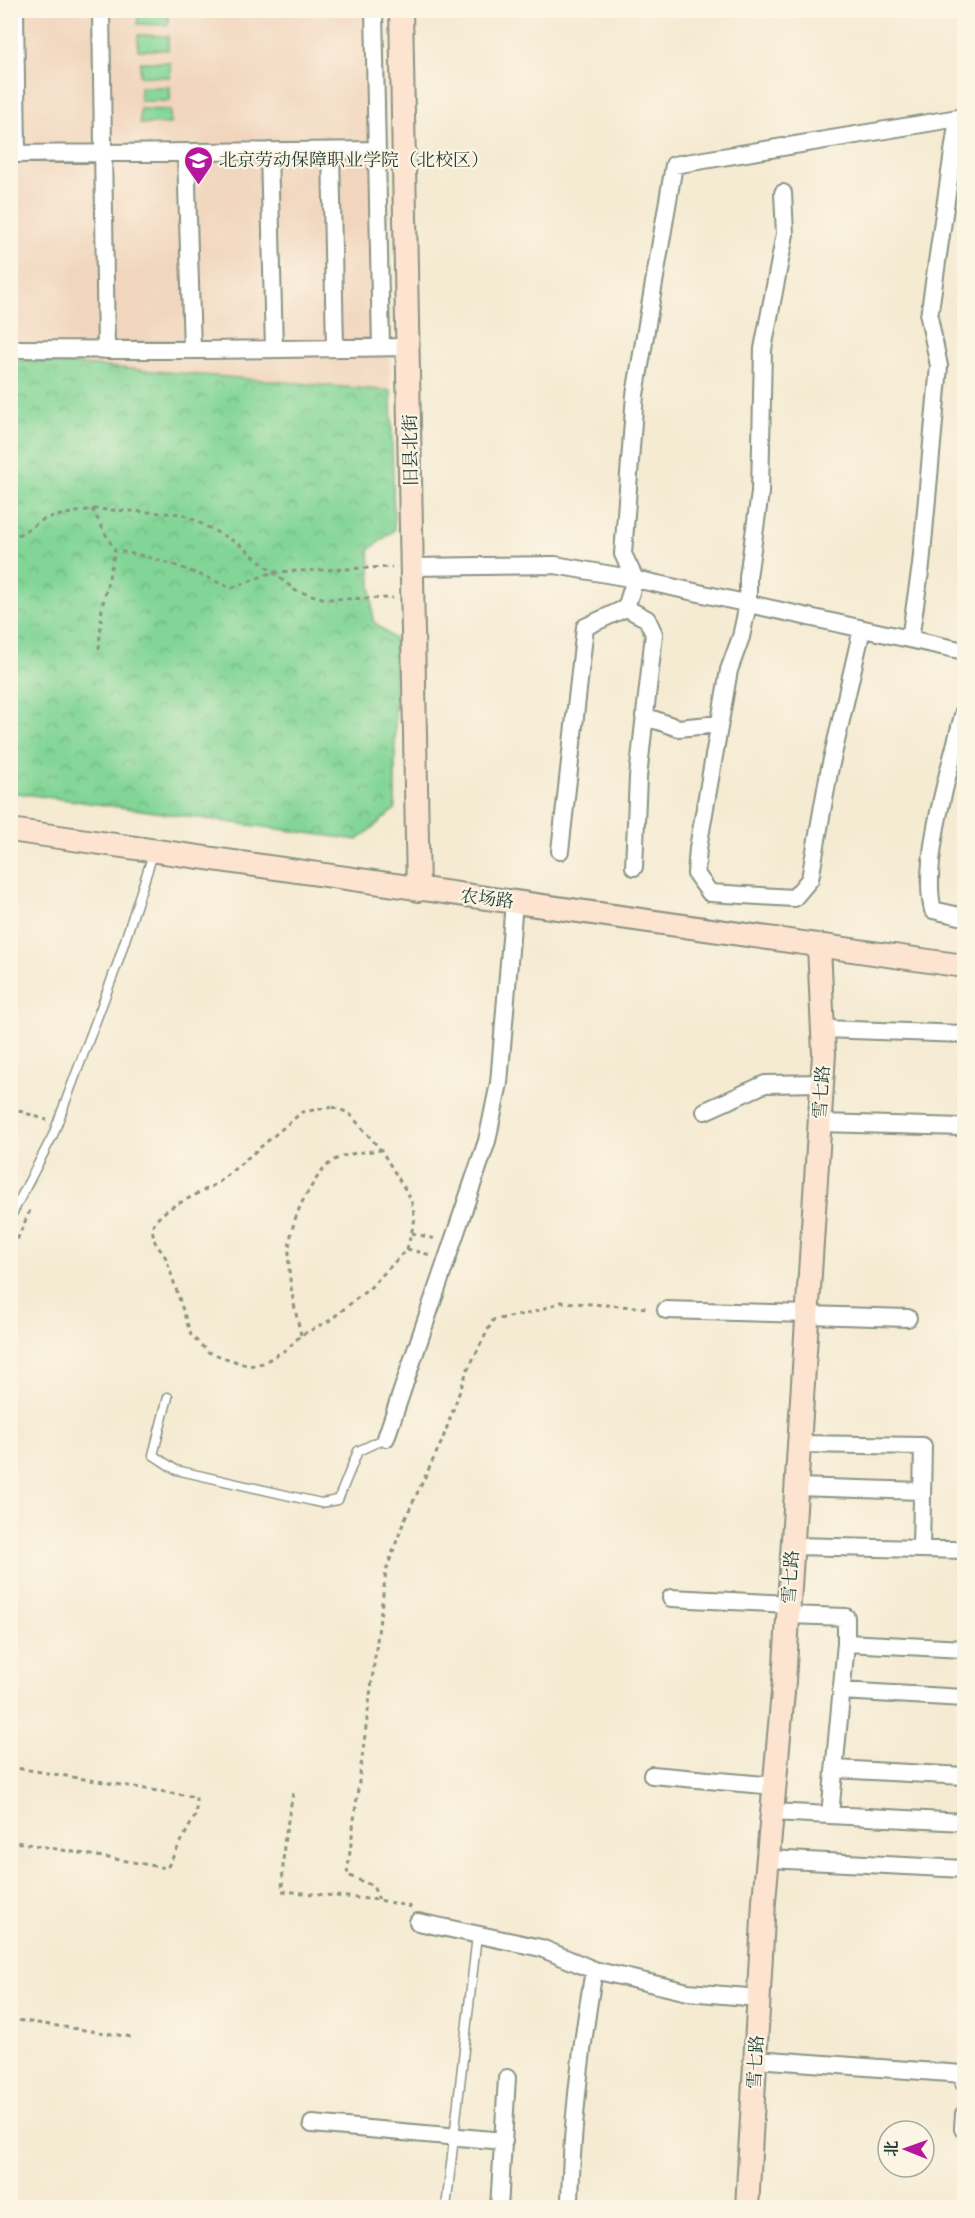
<svg xmlns="http://www.w3.org/2000/svg" width="975" height="2218" font-family="'Libre Bodoni','Noto Serif SC',serif">
<style>
.built{fill:#f1d5bd}
.park{fill:url(#park-crowns);stroke:#508966;stroke-width:1.5}
.pitch{fill:#82d597;stroke:#508966;stroke-width:1.5}
.lines{fill:none;stroke-linecap:round;stroke-linejoin:round}
.lane-casing{stroke:#8a9484;stroke-width:11}
.street-casing{stroke:#8a9484;stroke-width:20}
.secondary-casing{stroke:#8a9484;stroke-width:26}
.path{stroke:#8a9484;stroke-width:3;stroke-dasharray:4.5 4.5;stroke-linecap:butt}
.lane{stroke:#fff;stroke-width:8}
.street{stroke:#fff;stroke-width:16}
.secondary{stroke:#fde4d1;stroke-width:22}
.labels{text-anchor:middle;dominant-baseline:central;stroke-width:4.5;stroke-linejoin:round;paint-order:stroke}
.poi-label{font-size:18px;fill:#1f3d34;stroke:#fcf5e5;text-anchor:start}
.street-label{font-size:18px;fill:#1f3d34;stroke:#fcf5e5}
</style>
<defs>
<pattern id="park-crowns" width="20" height="18" patternUnits="userSpaceOnUse" patternTransform="scale(1.5)"><rect width="20" height="18" fill="#82d597"/><path d="M2 6a3 3 0 1 1 6 0M12 15a3 3 0 1 1 6 0" fill="none" stroke="#6aae7c"/></pattern>
</defs>
<rect width="100%" height="100%" fill="#fcf5e5"/>
<filter id="ink" filterUnits="userSpaceOnUse"><feTurbulence type="fractalNoise" baseFrequency=".0167" numOctaves="2"/><feDisplacementMap in="SourceGraphic" scale="12" xChannelSelector="R" yChannelSelector="G"/><feConvolveMatrix kernelMatrix="1 2 1 2 8 2 1 2 1" color-interpolation-filters="sRGB"/></filter>
<filter id="wash" filterUnits="userSpaceOnUse"><feTurbulence type="fractalNoise" baseFrequency=".008" numOctaves="4" result="noise"/><feDisplacementMap in="SourceGraphic" scale="24" xChannelSelector="R" yChannelSelector="G"/><feGaussianBlur stdDeviation="1.35" result="paint"/><feColorMatrix in="noise" values="0 0 0 0 0 0 0 0 0 0 0 0 0 0 0 0 0 1.4 0 .05"/><feComposite in="paint" operator="in"/></filter>
<g filter="url(#wash)">
<rect width="100%" height="100%" fill="#f5ebd3"/>
<path class="built" d="M10,11H383L391,391L11,359Z"/>
<path class="park" d="M11,359L391,391L394,530L369,550L373,621L395,640V809L358,840L11,792Z"/>
<path class="pitch" d="M138,11H168V25L138,24Z
M138,35L168,36V50H138Z
M140,62H170V77L140,76Z
M140,87H170V101H140Z
M140,109L170,110V124H140Z"/>
</g>
<g filter="url(#ink)">
<g class="lines">
<defs>
<path id="lane" d="M10,1218L53,1135L117,965L154,851
M168,1397L153,1455L176,1470L321,1503L338,1500L358,1451L386,1438
M446,2208L477,1935"/>
<path id="street" d="M15,10L17,154
M101,10L106,350
M374,10L381,347
M269,151L274,349
M331,151L335,348
M186,152L192,350
M10,154L377,150
M783,193L785,234L763,349L760,493L748,577V604L741,637L729,670L698,848L696,874L710,893L794,898L810,879L829,772L862,629
M10,349L205,350L409,347
M413,567L555,565L635,579L623,554L635,395L674,165L964,117
M626,608L647,619L654,634L638,777L634,867
M910,639L921,565L939,366L929,317L958,118
M964,711C952,762 920,861 933,910L964,917
M644,716L678,728L719,724
M560,851L585,627L626,608L635,579L964,651
M823,1029L964,1034
M705,1111L765,1084L822,1083
M820,1123L964,1127
M666,1310L807,1314
M807,1315L908,1318
M386,1438L487,1141L499,1083L514,902
M799,1444L923,1446L921,1549
M796,1487L922,1491
M793,1546L964,1550
M671,1598L789,1604
M788,1615L846,1617V1643L964,1649
M841,1691L964,1698
M835,1769L964,1776
M652,1775L775,1786
M772,1812L964,1822
M830,1815L846,1643
M768,1859L964,1869
M418,1922L541,1948L594,1970L688,1992L759,1998
M756,2059L963,2074L964,2083
M312,2124L504,2141
M963,2129L964,2114
M499,2208L507,2078
M576,2208L570,2201C572,2123 581,2047 594,1970"/>
<path id="secondary" d="M401,10L418,890
M10,830L964,966
M747,2208L764,1901L784,1681L824,1054L819,946"/>
</defs>
<use href="#lane" class="lane-casing"/>
<use href="#street" class="street-casing"/>
<use href="#secondary" class="secondary-casing"/>
<path class="path" d="M92,509L115,551C157,556 193,572 232,588L273,572L392,567
M10,540L46,518L92,509L183,514L239,544L296,591L326,599L393,598
M99,649L102,607L115,551
M333,1107L349,1113L381,1150L411,1199L415,1219L407,1249L371,1287L329,1321L301,1335L287,1349L263,1363L249,1366L208,1352L191,1335L166,1258L155,1242L152,1229L154,1222L168,1209L218,1183L302,1112Z
M10,1108L47,1120
M412,1233L436,1239
M407,1249L431,1255
M10,1256L31,1208
M301,1335C289,1284 279,1243 306,1195C313,1184 320,1171 331,1162C344,1153 365,1152 381,1150
M10,1767L196,1797V1814L167,1868L10,1841
M293,1793L284,1843L282,1891L379,1900L412,1907
M379,1900L373,1886L347,1875L386,1571L404,1521L442,1441L467,1371L493,1320L531,1313L561,1302L650,1308
M10,2019L132,2037"/>
<use href="#lane" class="lane"/>
<use href="#street" class="street"/>
<use href="#secondary" class="secondary"/>
</g>
</g>
<defs>
<symbol id="university-pin" viewBox="-11 -11 22 30"><path d="M0 17L-7.5 6A9.5 9.5 0 1 1 7.5 6Z" fill="#b5179e" stroke="#fcf5e5"/><path d="M0-5L7-2L0 1L-7-2ZM-4 1L0 2.5L4 1V4Q0 6-4 4Z" fill="#fff"/></symbol>
</defs>
<g fill-rule="evenodd">
<use href="#university-pin" x="182" y="144" width="33" height="45"/>
</g>
<g class="labels">
<g class="poi-label">
<text x="219" y="160">北京劳动保障职业学院（北校区）</text>
</g>
<g class="street-label">
<text transform="translate(411 450) rotate(-91)">旧县北街</text>
<text transform="translate(487 899) rotate(7)">农场路</text>
<text transform="translate(822 1092) rotate(-86)">雪七路</text>
<text transform="translate(791 1577) rotate(-86)">雪七路</text>
<text transform="translate(756 2062) rotate(-87)">雪七路</text>
</g>
</g>
<rect width="975" height="2218" fill="none" stroke="#fcf5e5" stroke-width="36"/>
<g transform="translate(906 2149) rotate(271)"><circle r="28" fill="#fcf5e5" stroke="#a4ab9e" stroke-width="1.5"/>
<path d="M0-4.5L10 22L0 15L-10 22Z" fill="#b5179e"/>
<text y="-9" font-size="16" font-weight="bold" text-anchor="middle" fill="#1f3d34">北</text>
</g>
</svg>
